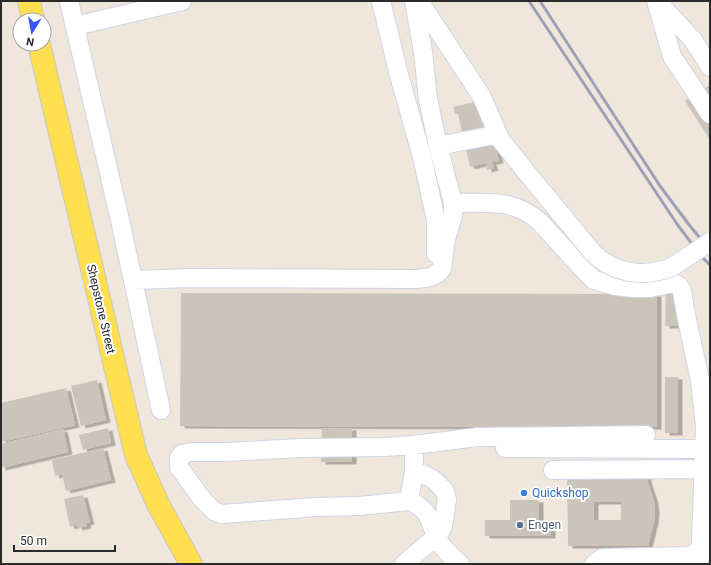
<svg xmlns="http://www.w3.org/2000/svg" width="711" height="565" font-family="Roboto,sans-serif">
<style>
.building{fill:#cac4bb;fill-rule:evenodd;filter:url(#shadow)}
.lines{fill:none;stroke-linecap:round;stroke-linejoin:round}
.minor-casing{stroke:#d1d4e6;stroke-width:20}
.major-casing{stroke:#c8c8c8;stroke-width:24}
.minor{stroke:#fff;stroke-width:18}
.major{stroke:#ffde50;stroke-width:22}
.rail{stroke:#9ea0b8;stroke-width:3}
.minor-bridge-casing{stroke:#d1d4e6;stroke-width:20;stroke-linecap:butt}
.minor-bridge{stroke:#fff;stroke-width:18}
.shop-dot{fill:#3f7fe0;stroke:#fff;stroke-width:1.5}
.service-dot{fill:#5c6f8a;stroke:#fff;stroke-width:1.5}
.labels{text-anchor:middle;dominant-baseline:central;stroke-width:4;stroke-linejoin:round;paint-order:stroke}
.street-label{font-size:12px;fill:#2b2b2b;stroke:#fff}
.shop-label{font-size:12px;fill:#366cbe;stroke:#fff;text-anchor:start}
.service-label{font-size:12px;fill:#4e5e75;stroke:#fff;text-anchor:start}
</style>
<defs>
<filter id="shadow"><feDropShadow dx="4.5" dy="2.5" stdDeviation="0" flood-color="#0004"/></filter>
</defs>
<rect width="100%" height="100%" fill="#efe7dc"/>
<path class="building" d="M710,85V140L685,101Z
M478,101L486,106L499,161L492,162L494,168L487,170L486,163L470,167L458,114H455L453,107Z
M666,287H678V326H665Z
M181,293L657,294V427L180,426Z
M665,377H678V433H665Z
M97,380L106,420L81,426L71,386Z
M66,388L75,425L1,442V403Z
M108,428L111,443L83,450L79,435Z
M352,428V462H321L322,429Z
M63,429L68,452L1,468V444Z
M103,448L111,480L66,491L62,474L55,476L52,460Z
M567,476H647V480L654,501L655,512L654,521L648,546H568ZM594,502H621V520H594Z
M83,495L90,522L86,523L87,526L78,528L77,525L70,527L64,499Z
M510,500H539V520H551V536H485V520H510Z"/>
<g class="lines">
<defs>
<path id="minor" d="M69,1L120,220L161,410
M381,1L399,75L422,157L436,220V254
M414,1L423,52L428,99L438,146
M419,1L482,97L500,139
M656,1L672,56L710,114
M658,2L693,40L710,67
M75,26L182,1
M453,203C485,203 514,198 540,222L581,267L594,280L615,286L633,288H650L674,283L679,286L682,291L686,315L700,380L705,426L702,518L700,558L697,564
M133,280L191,278L415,279C425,278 437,278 442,268L446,239L453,216V203L438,146L494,135L500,139L527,173
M505,448L704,449
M553,470L703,469
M409,501L414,471V445
M404,564L439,534L443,526L447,500L445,491L434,480L427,476L414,471
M460,564C451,556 442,548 437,538C428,520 431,510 409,501L359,506L316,507L222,514L214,511L202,499L179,467V458L182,454L191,452H226L301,448L384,447L414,445L477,437L646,435
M594,564L602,558L689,556L700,551"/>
<path id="major" d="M29,1L33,20
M39,44L136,455L158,504L191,564"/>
</defs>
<use href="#minor" class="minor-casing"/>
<use href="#major" class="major-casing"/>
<use href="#minor" class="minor"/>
<use href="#major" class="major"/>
<path class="rail" d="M529,1L677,224L701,256L710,265
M540,1L660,186L690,226L710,250"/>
<defs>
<path id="minor-bridge" d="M527,173L593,253C615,274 644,278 672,267L710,242"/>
</defs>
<use href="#minor-bridge" class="minor-bridge-casing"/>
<use href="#minor-bridge" class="minor-bridge"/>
</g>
<circle class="shop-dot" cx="524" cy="493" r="4"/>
<circle class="service-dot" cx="520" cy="525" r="4"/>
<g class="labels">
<g class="street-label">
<text transform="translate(101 309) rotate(77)">Shepstone Street</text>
</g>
<g class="shop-label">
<text x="532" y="493">Quickshop</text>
</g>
<g class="service-label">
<text x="528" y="525">Engen</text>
</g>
</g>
<rect width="711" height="565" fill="none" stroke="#2b2b2b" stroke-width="4"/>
<g transform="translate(32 32) rotate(191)"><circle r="19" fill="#ffffff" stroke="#aaaaaa"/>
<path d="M0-3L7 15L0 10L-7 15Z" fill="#3854ff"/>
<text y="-6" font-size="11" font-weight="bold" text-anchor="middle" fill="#2b2b2b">N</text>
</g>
<path d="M14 545v6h101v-6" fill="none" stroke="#2b2b2b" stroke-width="2"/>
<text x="20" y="545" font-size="12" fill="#2b2b2b" stroke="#ffffff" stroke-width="3" paint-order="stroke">50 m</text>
</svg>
